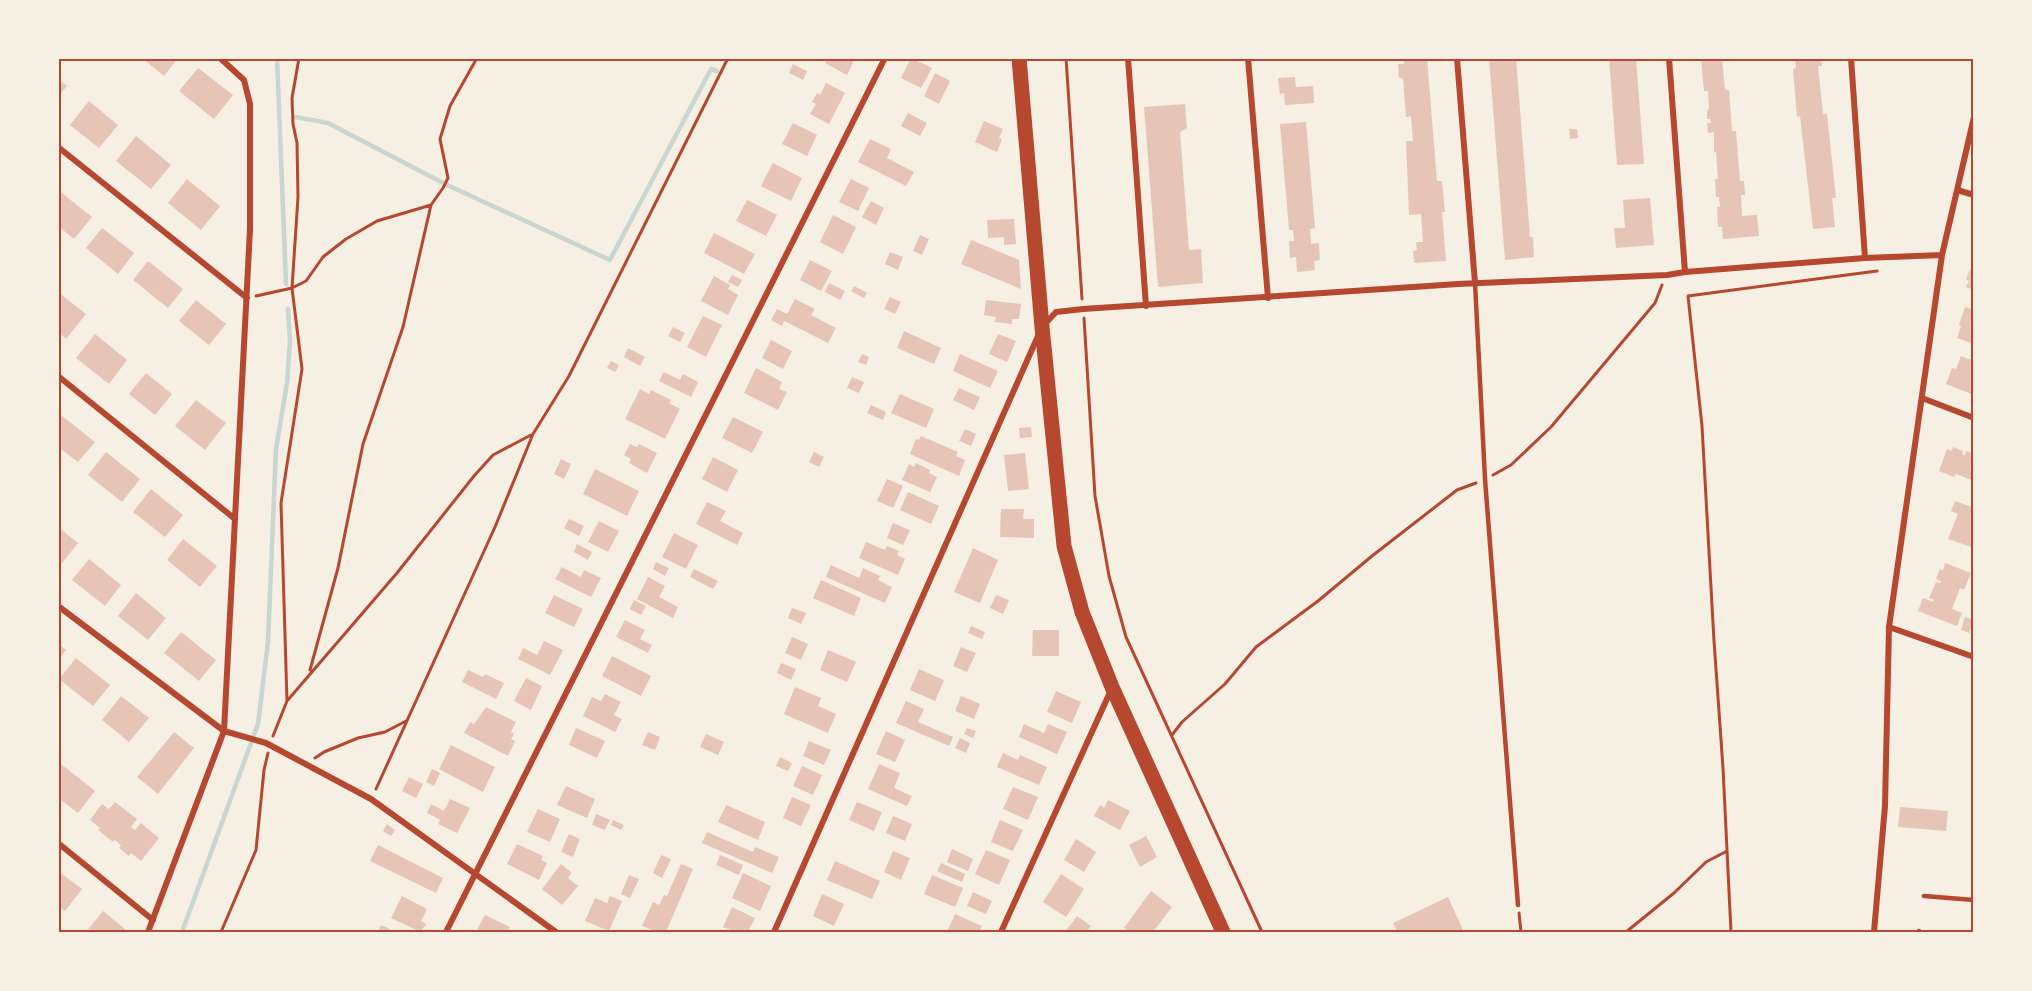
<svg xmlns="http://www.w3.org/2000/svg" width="2032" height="991" font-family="Helvetica,sans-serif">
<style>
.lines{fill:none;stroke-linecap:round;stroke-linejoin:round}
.stream{stroke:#c9d6d2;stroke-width:4.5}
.building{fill:#e6c5b7}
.path{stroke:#b5482f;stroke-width:3}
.service{stroke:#b5482f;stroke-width:4.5}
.minor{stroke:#b5482f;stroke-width:6}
.primary{stroke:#b5482f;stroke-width:15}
.neatline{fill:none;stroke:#b5482f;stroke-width:2}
</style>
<rect width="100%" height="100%" fill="#f6efe4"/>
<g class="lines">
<path class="stream" d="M277,58L286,284
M295,117L328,123L445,184L610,260L711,69L717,71
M182,932L258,724L268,642L276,449L287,383L290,342L288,309"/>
</g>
<path class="building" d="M142,58H178L164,76Z
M827,58H855L847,75L825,63Z
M911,58L932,68L921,88L901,78Z
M1404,58H1427L1437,181H1442L1445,212H1442L1446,261L1414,263L1413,251L1417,250L1416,242H1423L1421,214L1409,215L1406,141H1413L1411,116L1406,117L1403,78H1399L1398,64H1404Z
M1489,58H1516L1530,237H1533L1534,257L1505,260Z
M1609,58H1636L1644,164L1617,165Z
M1701,58H1722L1725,90H1729L1732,131H1736L1740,181H1744L1745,195H1741L1742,216L1757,215L1759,236L1723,239L1722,227H1718L1717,207H1720L1719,197H1716L1715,179H1718L1716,152H1714V132L1708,133L1707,123H1711L1710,119H1707V110L1709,109L1708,91H1704Z
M1795,58H1821L1822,66H1818L1823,114H1827L1836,198H1832L1835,227L1813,229L1800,116L1797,117L1793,69L1796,68Z
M793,64L807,71L803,80L789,73Z
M198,68L233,95L214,119L179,91Z
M935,73L950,81L939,104L924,96Z
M1295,77L1296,87L1313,86L1314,103L1285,105L1284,93L1280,94L1278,78Z
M58,79L67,86L58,97Z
M826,83L845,93L829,124L810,114L816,104L812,102L817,93L820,95Z
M89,101L118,125L99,148L70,125Z
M1185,104L1187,128L1180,132L1189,250L1201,249L1203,283L1158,287L1144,107Z
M908,113L927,123L920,136L901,126Z
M984,121L1003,129L999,138L1002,139L997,152L975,142Z
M1306,122L1315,228L1310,229L1311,244L1319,243L1320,260L1314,261L1315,270L1297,272L1296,257L1290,258L1289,241H1294L1293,230H1289L1280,124Z
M793,123L817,135L807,156L782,144Z
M1569,129H1577L1578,138L1570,139Z
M136,136L171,165L151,189L116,161Z
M870,139L891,149L887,158L914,172L906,186L858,162Z
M773,163L802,178L791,201L761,186Z
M187,179L220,206L201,230L168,203Z
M851,179L869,188L858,211L839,202Z
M58,190L92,217L74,239L58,226Z
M1650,198L1654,245L1616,248L1614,228H1625L1623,200Z
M747,200L777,215L766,236L736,221Z
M871,201L884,208L876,225L862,217Z
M833,215L856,227L843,254L820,242Z
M1014,219L1016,244L1004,245V237L988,238L987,220Z
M102,228L134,253L118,274L86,248Z
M714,233L755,254L744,274L704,253Z
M920,235L929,239L922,255L913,251Z
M971,240L1019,260L1021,289L961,264Z
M890,252L903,257L898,270L885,264Z
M810,260L832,271L821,291L800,280Z
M148,261L183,289L168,308L133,280Z
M1970,269L1974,270V290L1966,287L1969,281L1966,279Z
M732,275L742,280L738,287L728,282Z
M714,276L730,285L728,289L738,295L728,315L701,301Z
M829,283L845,291L840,300L825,292Z
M854,286L867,293L864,298L851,291Z
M58,292L86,314L66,339L58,332Z
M890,297L901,302L895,314L884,309Z
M795,299L815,309L811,315L836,328L828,343L784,321L782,326L771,320L777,309L787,314Z
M196,300L226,324L209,345L179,321Z
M986,300L1021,304L1019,319H1012V324L995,322L996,317L984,315Z
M1965,307L1974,310V344L1957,338L1961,326L1959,325Z
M703,316L722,325L706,357L687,347Z
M673,327L685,333L680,342L668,336Z
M904,331L941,348L934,364L897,348Z
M95,334L127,360L109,384L76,358Z
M998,334L1016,341L1007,362L989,354Z
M771,340L792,351L783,369L762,358Z
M628,348L645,357L640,366L624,357Z
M862,354L869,357L866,365L858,362Z
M960,354L998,371L990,388L953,371Z
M1961,356L1974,361V395L1946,384L1952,368L1956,369Z
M611,361L619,365L615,372L607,368Z
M756,368L782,382L779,389L787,392L778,410L744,393Z
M664,372L680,380L683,374L698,382L691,397L659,381Z
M146,373L172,394L155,415L129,394Z
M852,377L864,382L859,393L847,388Z
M959,388L980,397L974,410L953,400Z
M640,389L649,394L651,390L671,400L669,403L680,409L665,439L625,419Z
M900,394L934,409L926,428L891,413Z
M196,400L226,423L205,450L175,426Z
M871,405L886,412L883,420L867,413Z
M61,415L95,442L78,462L58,447V418Z
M733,417L763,432L752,453L722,438Z
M1031,427L1032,437L1020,438L1019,428Z
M965,429L976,434L971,446L959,441Z
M921,436L958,452L956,456L965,460L959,476L910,454L916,439L919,440Z
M630,444L637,447L639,444L657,453L647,473L629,463L631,459L624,455Z
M1953,447L1963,451L1962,454L1965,455L1966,451L1974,454V481L1956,474L1954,477L1939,471L1947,449L1952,451Z
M106,452L140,479L122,502L88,475Z
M814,452L824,457L819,467L809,462Z
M1025,453L1029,489L1008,491L1004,455Z
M713,457L738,470L727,492L702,479Z
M561,459L571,464L564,479L554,474Z
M916,463L930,470L929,473L937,477L930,492L902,480L909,464L914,467Z
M595,469L639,491L627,516L583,494Z
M887,479L903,486L893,508L877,501Z
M151,489L183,515L165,537L133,512Z
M908,492L939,506L931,524L900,510Z
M1955,501L1974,508V548L1948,539L1958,514L1951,511Z
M707,502L726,511L720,521L743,533L737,545L696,524Z
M1001,509H1024L1023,519H1034V538L1000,537Z
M569,519L584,526L579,536L564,528Z
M599,521L619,531L608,552L588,542Z
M893,523L910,530L903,545L887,538Z
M58,527L78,543L58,568Z
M674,533L698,545L686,569L662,557Z
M183,539L217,566L200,587L167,560Z
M866,542L885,550L887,546L899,551L897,555L905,559L898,575L859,558Z
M577,544L592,552L588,560L574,552Z
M973,548L998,560L980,603L954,592Z
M89,559L121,585L105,606L72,580Z
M656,562L669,568L665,576L653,569Z
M1945,563L1971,573L1964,590L1960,588L1952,609L1962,613L1957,626L1918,611L1923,598L1933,602L1934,600L1929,598L1936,582L1940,583L1941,581L1936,579L1940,569L1943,570Z
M831,565L859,578L863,568L880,576L878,580L892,587L885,603L826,577Z
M562,567L581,577L584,570L601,578L591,597L555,579Z
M694,569L718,581L713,589L690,577Z
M648,577L665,586L659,597L678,607L673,618L637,599Z
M821,580L861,598L854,616L813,598Z
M136,593L166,618L148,640L118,616Z
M554,595L583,609L574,627L545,613Z
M996,595L1009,600L1003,614L990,608Z
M634,600L646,606L641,615L630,609Z
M792,608L806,613L801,624L788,618Z
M1965,617L1974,620L1969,633L1961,630Z
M625,620L645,630L640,639L652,645L648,653L616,637Z
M971,626L985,632L982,639L968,633Z
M1033,630H1059V656H1032Z
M181,632L216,660L199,681L164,653Z
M792,637L808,644L801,660L785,653Z
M544,641L563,650L550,675L518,659L523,648L537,655Z
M58,644L66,650L58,660Z
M961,647L976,653L967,672L953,666Z
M828,650L856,662L847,682L820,670Z
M612,656L651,676L641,696L602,676Z
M76,658L110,685L93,706L59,679Z
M781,663L796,669L791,680L777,673Z
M919,669L944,680L935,701L910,690Z
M468,670L483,677L485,674L504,683L496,699L462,682Z
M526,678L542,686L531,710L514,701Z
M795,687L821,698L818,706L836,714L828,733L784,714Z
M1056,691L1081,702L1072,723L1047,712Z
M605,694L621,702L614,715L622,719L615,732L583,716L592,697L601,701Z
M121,696L149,718L129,742L102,720Z
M961,696L980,704L974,719L955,711Z
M906,701L924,709L918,722L953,737L949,746L896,723Z
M486,707L516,722L511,732L514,734L511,739L515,741L508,756L464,733L470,722L474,724Z
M1024,724L1044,733L1048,724L1067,732L1057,754L1019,737Z
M576,728L605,741L597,758L569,745Z
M967,728L976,731L973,738L964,734Z
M886,731L905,740L895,762L876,754Z
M174,732L194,748L158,794L137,777Z
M648,732L660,737L655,750L642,745Z
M706,734L724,742L718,755L700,747Z
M960,738L970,743L966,753L955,748Z
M809,741L831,750L824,765L803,756Z
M451,745L495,767L483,792L439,769Z
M1003,753L1018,760L1020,755L1047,767L1039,785L997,767Z
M780,757L792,763L788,771L776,766Z
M61,764L95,791L78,813L58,798V768Z
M879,764L900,773L894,788L912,796L907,806L868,789Z
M802,766L822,775L813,795L793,786Z
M432,769L440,773L434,786L426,782Z
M409,777L423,784L416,798L402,791Z
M566,786L595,799L587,818L557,805Z
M1013,787L1038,797L1028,820L1003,809Z
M792,797L811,805L801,826L783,818Z
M450,799L470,808L457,833L438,824L440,820L427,813L431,804L444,811Z
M1108,800L1130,811L1120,830L1094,816L1100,805L1104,808Z
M115,802L137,819L131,827L135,830L141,823L159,838L141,861L131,853L129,856L119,848L121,845L115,840L113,842L98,830L100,828L90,820L102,804L109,809Z
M857,802L882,812L874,831L849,820Z
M726,805L765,822L758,840L718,822Z
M1900,807L1948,811L1946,831L1898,827Z
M538,809L560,819L550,842L527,832Z
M596,814L610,820L605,830L592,825Z
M893,816L912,824L905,841L886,833Z
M613,820L624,825L621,830L611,825Z
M1000,820L1023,830L1013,851L991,842Z
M387,824L395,830L391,836L383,831Z
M707,832L753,852L755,847L779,857L772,873L702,843Z
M569,834L580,839L573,857L561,852Z
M1146,836L1157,857L1140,867L1129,845Z
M1076,839L1096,852L1084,872L1064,860Z
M517,844L543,856L541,860L547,863L539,880L507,864Z
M378,845L443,878L436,893L370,861Z
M952,849L973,859L968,871L947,862Z
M986,850L1010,860L999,885L975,874Z
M893,851L910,858L901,880L884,872Z
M661,855L671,859L662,878L653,873Z
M720,855L743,865L739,875L716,865Z
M835,861L880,881L872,899L827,880Z
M941,863L965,874L962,882L937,871Z
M561,864L572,873L568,878L578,886L562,905L542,889Z
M681,864L693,869L666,932H658L642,926L653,902L659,905L664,895L667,896Z
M58,871L82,889L65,911L58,906Z
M743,873L771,886L760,911L732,898Z
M1061,874L1084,889L1066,917L1043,902Z
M629,875L639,879L630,898L621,894Z
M932,875L963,888L955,907L924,894Z
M1151,891L1172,907L1153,932H1130L1124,928Z
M973,892L992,901L986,914L967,906Z
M822,894L844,904L834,926L813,916Z
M402,896L427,909L421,921L426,924L421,932L391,918Z
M610,896L622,901L609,931L585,921L595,898L607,903Z
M1448,897L1464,932H1397L1393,923Z
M732,907L755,918L748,932H736L723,927Z
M103,911L125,929L123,932H86Z
M955,914L982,926L979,932H947Z
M485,915L510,927L507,932H476Z
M1077,916L1091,926L1086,932H1065Z
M381,925L396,932H378Z"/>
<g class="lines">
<path class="path" d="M1066,58L1082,299
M256,296L292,288L306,281L323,257L346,239L377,221L431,205L443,188L448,178L440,139L450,106L477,58
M1084,318L1095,496L1109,576L1126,637L1262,932
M1493,475L1511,465L1551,427L1655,303L1662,285
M310,670L338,568L363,444L403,327L431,205
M287,701L281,503L302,369L292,288L298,197L297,143L293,124L292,98L299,58
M1172,735L1182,722L1225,684L1256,647L1318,601L1372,556L1457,490L1476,483
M273,736L287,701L397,573L474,476L493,455L531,435
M315,758L324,752L358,738L385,732L406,721
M376,789L495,527L533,434L569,376L728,58
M1519,913L1521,932
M221,932L256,850L264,770L268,753
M1626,932L1674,893L1706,862L1727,851
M1731,932L1723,768L1714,641L1702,426L1688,296L1877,271"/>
<path class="service" d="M1475,283L1485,479L1518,905
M1924,896L1974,900
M1919,932V931"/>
<path class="minor" d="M1128,58L1146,306
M1248,58L1268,298
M1457,58L1475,283
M1669,58L1685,272
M1851,58L1865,258
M58,147L247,298
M1957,190L1974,195
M1044,325L1056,312L1083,309L1458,284L1667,275L1685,272L1865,258L1942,255
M58,376L235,519
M1922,398L1974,418
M58,606L224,731L266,743L371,799L556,932
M1889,627L1974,657
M58,843L153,920
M148,932L224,731L250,229V104L244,80L220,58
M446,932L885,58
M774,932L1038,336
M1001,932L1111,690
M1874,932L1885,806L1889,627L1942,255L1974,117"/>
<path class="primary" d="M1019,58L1042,327L1064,546L1082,612L1112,687L1223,932"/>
</g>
<rect width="2032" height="991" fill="none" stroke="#f6efe4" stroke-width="120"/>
<rect x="60" y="60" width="1912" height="871" class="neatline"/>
</svg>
